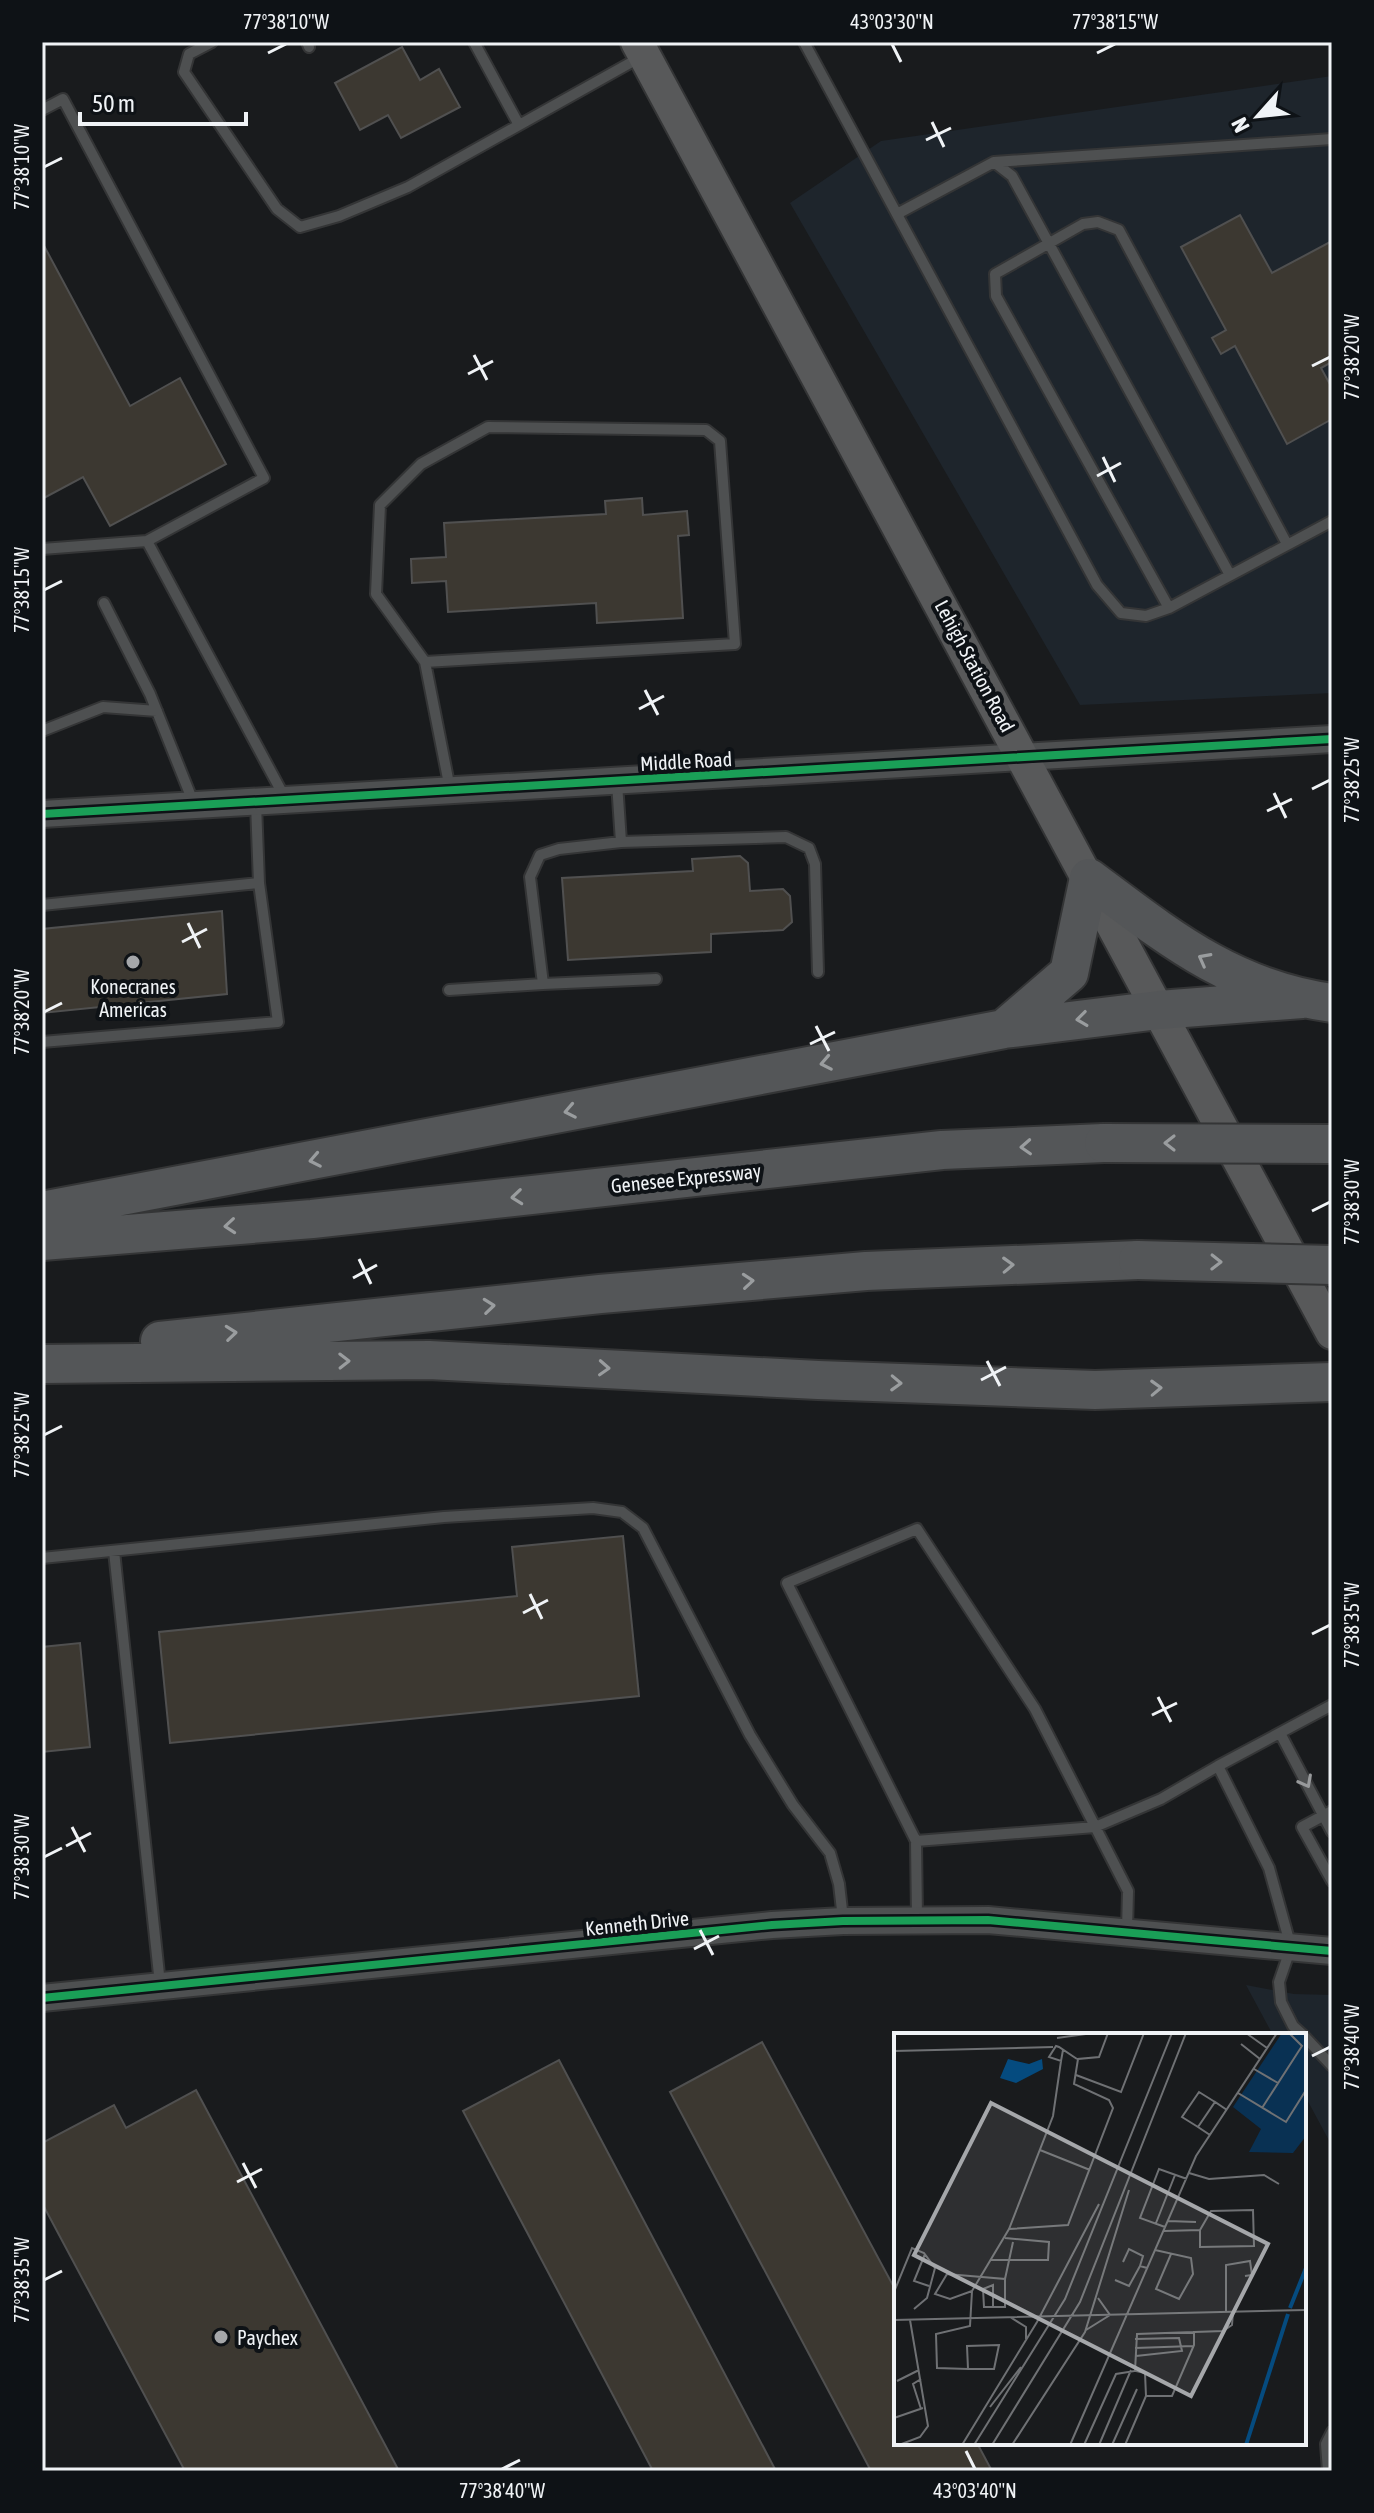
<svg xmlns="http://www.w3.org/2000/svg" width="1374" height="2513" font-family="'Asap Condensed',sans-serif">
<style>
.built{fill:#1e252c}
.building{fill:#3c3831;stroke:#505050;stroke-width:2}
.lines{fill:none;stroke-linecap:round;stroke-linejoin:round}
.service-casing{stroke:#343536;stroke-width:14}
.tertiary-casing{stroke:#343536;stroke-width:30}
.primary-casing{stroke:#343536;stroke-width:36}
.motorway-casing{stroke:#343536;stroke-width:42}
.service{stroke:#4e5051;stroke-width:10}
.tertiary{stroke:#4e5051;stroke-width:26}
.primary{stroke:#58595a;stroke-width:32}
.motorway{stroke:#545658;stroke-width:38}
.motorway-bridge-casing{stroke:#343536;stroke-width:42;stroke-linecap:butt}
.motorway-bridge{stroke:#545658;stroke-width:38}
.cycleway-casing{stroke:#0e1216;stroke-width:13}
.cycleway{stroke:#1a9f57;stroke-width:8}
.oneway{stroke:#9a9d9f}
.oneway2{stroke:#97999b}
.ticks{fill:none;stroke:#f0f3f6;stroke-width:3}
.poi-dot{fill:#a5a7aa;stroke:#0e1216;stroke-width:3}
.labels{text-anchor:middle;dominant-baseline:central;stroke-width:8;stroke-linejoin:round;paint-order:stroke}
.street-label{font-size:20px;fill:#f0f3f6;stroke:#0e1216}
.poi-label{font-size:20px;fill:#f0f3f6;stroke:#0e1216}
.inset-river{fill:none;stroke:#054b7f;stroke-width:4}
.inset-road{fill:none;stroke:#6f7174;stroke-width:2}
.view{fill:#a5a7aa;fill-opacity:0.15;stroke:#a5a7aa;stroke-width:4}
.inset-edge{fill:none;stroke:#f0f3f6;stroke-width:4}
.neatline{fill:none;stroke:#f0f3f6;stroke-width:3}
.ticks-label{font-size:20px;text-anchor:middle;fill:#f0f3f6}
</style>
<rect width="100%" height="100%" fill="#191b1d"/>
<path class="built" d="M1332,76V693L1080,705L790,203L881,141Z
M1246,1985L1294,1994L1332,1995V2146L1304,2094V2035H1273Z"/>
<path class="building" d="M402,47L420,80L439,69L460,107L401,138L388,115L360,130L335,83Z
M1240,215L1272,273L1332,241V362L1321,368L1332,388V419L1287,444L1235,346L1221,354L1212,338L1226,330L1181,247Z
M42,242L130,406L180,378L226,464L110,526L83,477L42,499Z
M642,498L643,515L687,511L689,535L678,536L683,618L597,623L596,603L448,612L446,581L412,583L411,559L446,557L444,523L606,514L605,501Z
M740,856L748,863L750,891L783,889L790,896L792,922L783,930L711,934V952L568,960L562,878L693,871L692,859Z
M222,911L227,994L42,1013V929Z
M623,1536L639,1696L170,1743L159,1632L517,1596L512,1547Z
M80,1643L90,1747L42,1752V1647Z
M762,2042L896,2291V2443H977L992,2471H871L670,2092Z
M559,2060L776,2471H653L463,2111Z
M196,2090L399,2471H185L42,2203V2143L114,2105L126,2128Z"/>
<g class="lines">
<defs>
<path id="service" d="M212,42L189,54L184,72L277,209L300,227L339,216L408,187L639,58
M307,42L309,47
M474,42L519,125
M804,42L1097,585L1121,613L1146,616L1169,608L1332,521
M42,110L63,99L264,478L147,541L42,549
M994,162L1012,176L1230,575
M897,214L994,162L1332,139
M147,541L285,798
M104,603L150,694L194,804
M1169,608L996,296L995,274L1083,224L1098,222L1119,230L1287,544
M425,662L735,644L720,441L706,430L488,427L421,464L380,505L376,594L425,662L450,789
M42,731L103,707L157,711
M617,783L621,842L786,837L809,848L815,864L818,972
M621,842L559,849L540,855L530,877L543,984L656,979
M42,905L259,883
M449,990L543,984
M42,1042L278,1022L259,883L256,804
M114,1551L160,1984
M42,1558L444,1517L593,1508L622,1512L643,1528L750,1735L793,1805L830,1853L839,1884L843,1919
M1280,1733L1332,1832
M1332,1811L1302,1827L1332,1881
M916,1841L1095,1827L1161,1799L1218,1766
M917,1918L916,1841L787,1583L917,1529L1035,1709L1128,1891L1127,1930
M1303,2035L1293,2026L1281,2002L1279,1982L1291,1947L1269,1868L1218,1766L1332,1705
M1304,2036L1332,2066
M1328,2471L1326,2444L1332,2432"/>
<path id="tertiary" d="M42,814L1332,739
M42,1998L772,1925L843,1921L988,1920L1332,1951"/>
<path id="primary" d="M637,42L1332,1333"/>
<path id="motorway" d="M1004,1029L1069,973L1089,878C1168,937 1231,989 1332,1003
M42,1211L1004,1029L1159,1010L1302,999
M42,1241L312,1219L942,1150L1104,1143
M160,1341L600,1294L866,1271L1138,1260
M42,1364L429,1360L818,1380L1095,1390L1332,1382"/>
</defs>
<use href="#service" class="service-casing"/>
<use href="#tertiary" class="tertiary-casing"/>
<use href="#primary" class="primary-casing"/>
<use href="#motorway" class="motorway-casing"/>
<use href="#service" class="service"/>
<use href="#tertiary" class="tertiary"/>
<use href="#primary" class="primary"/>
<use href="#motorway" class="motorway"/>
<defs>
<path id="motorway-bridge" d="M1104,1143L1332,1144
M1138,1260L1332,1265"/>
</defs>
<use href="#motorway-bridge" class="motorway-bridge-casing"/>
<use href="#motorway-bridge" class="motorway-bridge"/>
<defs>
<path id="cycleway" d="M42,814L1332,739
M42,1998L772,1925L843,1921L988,1920L1332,1951"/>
</defs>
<use href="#cycleway" class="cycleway-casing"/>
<use href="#cycleway" class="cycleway"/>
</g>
<defs><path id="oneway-chevron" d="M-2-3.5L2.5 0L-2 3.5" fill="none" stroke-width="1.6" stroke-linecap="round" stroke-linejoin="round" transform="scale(2)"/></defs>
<g class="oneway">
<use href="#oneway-chevron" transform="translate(1204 959) rotate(-152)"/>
<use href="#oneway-chevron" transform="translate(1082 1019) rotate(173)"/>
<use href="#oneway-chevron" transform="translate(826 1063) rotate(169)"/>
<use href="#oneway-chevron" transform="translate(570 1111) rotate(169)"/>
<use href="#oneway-chevron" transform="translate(1170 1143) rotate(-180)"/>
<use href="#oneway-chevron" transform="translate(1026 1147) rotate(177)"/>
<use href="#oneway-chevron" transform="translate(315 1160) rotate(169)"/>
<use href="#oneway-chevron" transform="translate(517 1197) rotate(174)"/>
<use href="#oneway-chevron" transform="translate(230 1226) rotate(175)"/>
<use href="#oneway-chevron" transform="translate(1216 1262) rotate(1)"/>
<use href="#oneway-chevron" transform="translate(1008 1265) rotate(-2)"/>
<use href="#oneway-chevron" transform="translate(748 1281) rotate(-5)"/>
<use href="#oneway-chevron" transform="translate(489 1306) rotate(-6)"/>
<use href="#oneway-chevron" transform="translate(231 1333) rotate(-6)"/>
<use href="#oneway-chevron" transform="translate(344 1361) rotate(-1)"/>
<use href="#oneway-chevron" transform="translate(604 1368) rotate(3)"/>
<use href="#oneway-chevron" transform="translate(896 1383) rotate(2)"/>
<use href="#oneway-chevron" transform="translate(1156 1388) rotate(-2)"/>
</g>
<use class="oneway2" href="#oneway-chevron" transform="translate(1306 1782) rotate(62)"/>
<path class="ticks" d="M892,44L901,62M268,53L286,44M1097,53L1115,44M932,122L944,147M926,140L951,128M44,167L62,158M474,355L487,380M1312,366L1330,357M468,374L493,361M1103,457L1115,482M1097,476L1121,463M44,590L62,581M645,690L658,715M639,709L664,696M1312,789L1330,780M1274,793L1286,818M1267,811L1292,799M188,923L200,948M182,942L207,929M44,1012L62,1003M816,1026L829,1051M810,1044L835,1032M1312,1211L1330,1202M359,1259L371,1284M353,1278L377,1265M987,1361L1000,1386M981,1380L1006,1367M44,1435L62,1426M530,1594L542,1619M523,1613L548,1600M1312,1634L1330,1625M1158,1697L1171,1722M1152,1715L1177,1703M72,1827L85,1852M66,1846L91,1833M44,1857L62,1848M700,1930L713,1955M694,1949L719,1936M1312,2056L1330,2047M243,2163L256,2188M237,2182L262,2169M44,2280L62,2271M966,2451L975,2469M502,2469L520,2460"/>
<g class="poi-dot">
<circle cx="133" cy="962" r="8"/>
<circle cx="221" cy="2337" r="8"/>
</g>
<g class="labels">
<g class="street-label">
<text transform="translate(975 666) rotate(62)">Lehigh Station Road</text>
<text transform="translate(686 761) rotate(-3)">Middle Road</text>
<text transform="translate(686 1178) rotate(-6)">Genesee Expressway</text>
<text transform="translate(637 1923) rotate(-6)">Kenneth Drive</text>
</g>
<g class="poi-label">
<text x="133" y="986">Konecranes<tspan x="133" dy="23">Americas</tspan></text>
<text x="237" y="2337" text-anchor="start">Paychex</text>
</g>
</g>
<g transform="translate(894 2033)">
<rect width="412" height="412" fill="#191b1d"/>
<path d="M388,0H412V103L399,120L355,119L367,96L339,74Z" fill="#093153"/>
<path d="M114,26L135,31L148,26L149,36L122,50L106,45Z" fill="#054b7f"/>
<path class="inset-river" d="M396,275L412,235M352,412L394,281"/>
<path class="inset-road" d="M352,0L373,15M163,5L199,0M347,11L366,26M169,17L167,28L155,24L162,13L165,14L183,26M0,18L159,14M360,36L384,50M182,42L227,59L250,0M344,60L392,89L412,57M368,75L408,13L395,0M304,94L288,84L305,59L321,69M316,102L304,94L321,69L333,77M146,117L196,137M295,140L315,146L370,142L385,151M274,188L302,189M262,190L281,142M271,194L246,185L265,136L293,146M115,196L174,192L219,75L215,67L180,51L184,26L205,24L214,0M270,198L306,197L317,178L359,177L360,213L306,214V197M261,217L297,225L299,241L285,266L262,256L277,221M31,221L20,248L35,253M97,227H154L155,209L111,205M229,229L235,216L249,223L246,233M111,246L119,209M221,247L235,253L246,233L253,235M78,258L56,266L41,261L53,241L111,246V274H90L89,256L99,252V274M0,259L18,215L30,220L41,235L33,265L20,276M332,279V232L356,228L358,242L351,243M116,284L132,294V306M0,287L412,277M192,297L216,282L204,265M241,306L285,305L288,318L242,323M241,315L299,313M74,336H100L105,312L73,313L74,336L43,335L42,301L76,293L78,258L115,196L159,83L167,28M27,346L19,351L27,376M3,348L25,337M252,363H278L300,312V298M96,374L127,334M0,385L29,375M5,412L26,404L34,393L16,287M68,412L143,289L205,171M80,412L171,266L278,0M98,412L186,269L292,0M118,412L191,299L235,157M176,412L302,123L383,0M190,412L222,341L241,338L243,301L329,298L338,292L339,279M205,412L237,337M218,412L243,356M231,412L252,363L251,340L242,338"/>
<path class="view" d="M97,70L374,211L297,363L20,222Z"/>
<rect width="412" height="412" class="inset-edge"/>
</g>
<rect width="1374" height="2513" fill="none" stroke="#0e1216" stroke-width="88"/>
<g transform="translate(1258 116) rotate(243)" stroke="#0e1216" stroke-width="6" paint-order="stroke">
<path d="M0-6L14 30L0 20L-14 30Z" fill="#f0f3f6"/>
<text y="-12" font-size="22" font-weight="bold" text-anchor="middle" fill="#f0f3f6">N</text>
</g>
<path d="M80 112v12h166v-12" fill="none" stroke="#f0f3f6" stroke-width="4"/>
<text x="92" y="112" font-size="24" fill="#f0f3f6" stroke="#0e1216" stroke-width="6" paint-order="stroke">50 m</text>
<rect x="44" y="44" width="1286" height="2425" class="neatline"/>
<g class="ticks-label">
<text x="286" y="29">77°38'10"W</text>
<text x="892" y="29">43°03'30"N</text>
<text x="1115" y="29">77°38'15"W</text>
<text transform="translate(22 167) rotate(-90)" y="7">77°38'10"W</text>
<text transform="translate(1352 357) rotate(-90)" y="7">77°38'20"W</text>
<text transform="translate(22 590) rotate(-90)" y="7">77°38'15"W</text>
<text transform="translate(1352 780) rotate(-90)" y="7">77°38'25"W</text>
<text transform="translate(22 1012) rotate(-90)" y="7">77°38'20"W</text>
<text transform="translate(1352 1202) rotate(-90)" y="7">77°38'30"W</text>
<text transform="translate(22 1435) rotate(-90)" y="7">77°38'25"W</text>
<text transform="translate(1352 1625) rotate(-90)" y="7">77°38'35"W</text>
<text transform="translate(22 1857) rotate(-90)" y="7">77°38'30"W</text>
<text transform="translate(1352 2047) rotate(-90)" y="7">77°38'40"W</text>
<text transform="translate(22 2280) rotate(-90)" y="7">77°38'35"W</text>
<text x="502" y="2498">77°38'40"W</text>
<text x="975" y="2498">43°03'40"N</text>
</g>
</svg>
